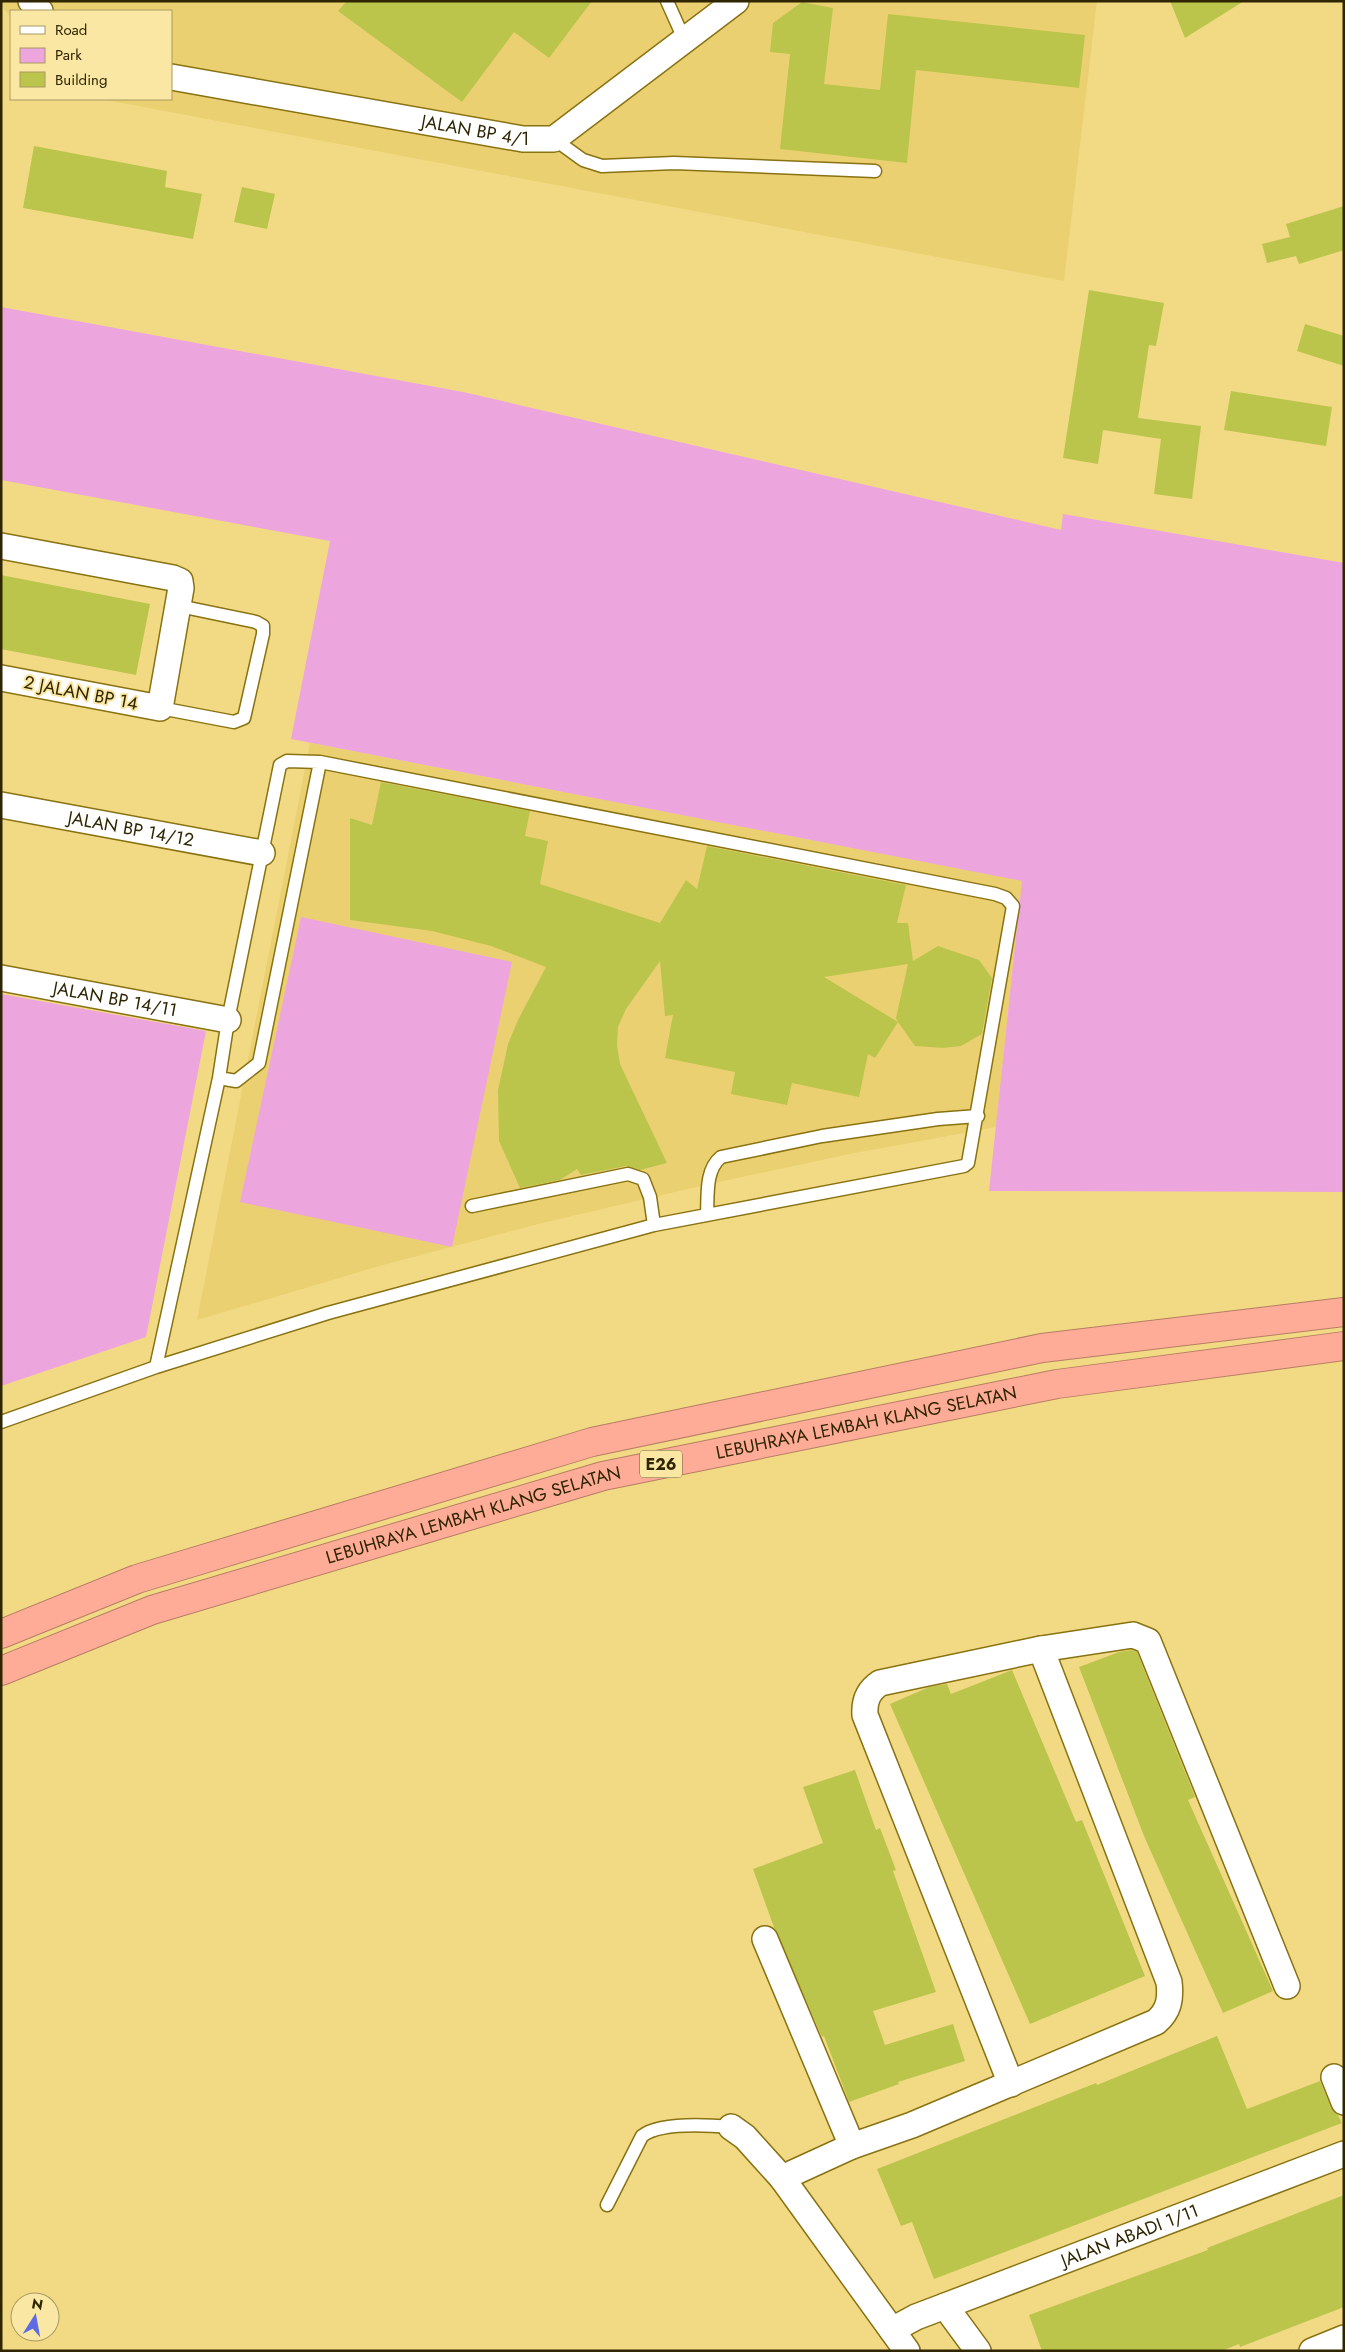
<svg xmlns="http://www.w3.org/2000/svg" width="1345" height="2352" font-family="Jost,sans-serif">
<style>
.built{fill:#ebd071}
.green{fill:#eda5de}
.building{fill:#bbc54c;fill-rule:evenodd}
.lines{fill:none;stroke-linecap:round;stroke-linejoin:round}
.lane-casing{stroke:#897212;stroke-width:15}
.street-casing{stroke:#897212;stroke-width:28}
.highway-casing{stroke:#b67d63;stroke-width:30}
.lane{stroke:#fff;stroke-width:12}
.street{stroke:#fff;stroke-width:25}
.highway{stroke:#feac98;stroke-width:28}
.labels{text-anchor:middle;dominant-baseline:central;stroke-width:4;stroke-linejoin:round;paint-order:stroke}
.shield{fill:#fae7a4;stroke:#6c5f32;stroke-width:1}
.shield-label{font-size:16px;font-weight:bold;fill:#2f2501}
.street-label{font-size:18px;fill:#2f2501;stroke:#fae7a4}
</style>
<rect width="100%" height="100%" fill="#f2da84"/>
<path class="built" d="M1,1H1097L1064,281L101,99H171V11H11V17L1,5Z
M310,743L1023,881L996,1127L850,1154L709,1184L538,1224L383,1265L197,1320Z"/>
<path class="green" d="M1,307L463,392L1061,530L1063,514L1344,563V1192L989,1191L1022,881L291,739L330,541L1,480Z
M301,917L512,962L452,1247L240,1202Z
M1,994L206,1031L146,1337L1,1386Z"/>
<path class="building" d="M347,1H592L549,58L514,32L462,102L338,11Z
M1170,1H1244L1185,38Z
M802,2L833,8L824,84L880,90L888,14L1085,35L1079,88L916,70L907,163L780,149L790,54L770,52L773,23Z
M34,146L167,171L165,187L202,194L193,239L23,208Z
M242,187L275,194L267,229L234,222Z
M1344,206V250L1299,264L1296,256L1267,263L1262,244L1290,237L1286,224Z
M1089,290L1164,303L1156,346L1149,345L1138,418L1201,426L1192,499L1154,494L1161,439L1103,430L1098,464L1063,458Z
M1305,324L1344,336V366L1297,351Z
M1231,391L1332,407L1326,446L1224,430Z
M1,575L150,604L136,675L1,649Z
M381,782L530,811L525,836L548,841L540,884L660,923L686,880L697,889L707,846L906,885L897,923H908L913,961L938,946L979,960L992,978L982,1034L961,1046L943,1048L915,1046L898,1022L875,1058L868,1054L859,1097L792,1083L787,1105L731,1094L735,1072L665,1058L673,1015L665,1016L660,961L626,1009L618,1027L617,1045L620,1064L667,1163L640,1170L626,1166L581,1175L577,1169L560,1180L520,1188L499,1141L498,1090L508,1044L518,1020L546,967L491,946L432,931L350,920V818L372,825ZM908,964L896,1018L898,1022L824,977Z
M1131,1650L1137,1652L1195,1797L1188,1800L1273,1991L1223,2013L1144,1836L1079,1667L1119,1652Z
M1012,1670L1076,1822L1082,1820L1145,1976L1030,2024L890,1704L929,1687L947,1684L951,1694Z
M855,1770L876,1830L880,1828L896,1870L893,1871L936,1992L873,2011L885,2045L953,2024L965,2061L898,2082L899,2084L849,2102L824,2036L822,2037L775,1930L753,1869L823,1843L803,1787Z
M1217,2036L1247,2109L1320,2081L1331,2107L1338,2115L1342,2123L934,2279L912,2222L901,2226L877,2169L1096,2083L1097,2085Z
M1344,2195V2307L1240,2347L1239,2344L1221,2351H1042L1029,2315L1208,2250L1207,2248Z"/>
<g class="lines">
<defs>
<path id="lane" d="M667,1L684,39
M554,139L583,160L602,166L674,163L875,171
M160,708L234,722L244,718L263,634V626L256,622L179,606
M472,1206L628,1174L643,1179L650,1197L654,1225
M707,1215C708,1195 705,1170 721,1157L822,1136L938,1119L978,1116
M156,1367L219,1078L228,1020L280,765L287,761L320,762
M1,1422L156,1367L328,1313L654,1225L964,1166L968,1163L1013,906L1006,898L995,894L320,762L259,1063L236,1081L219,1078
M607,2205L642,2136C660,2122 708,2125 731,2127"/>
<g id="street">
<path d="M31,1L40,11"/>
<path id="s1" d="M171,77L523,139H554L736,1"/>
<path d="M1,546L173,578L180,581L181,588L160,708L1,678"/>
<path id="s2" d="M1,805L262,853"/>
<path id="s3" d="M1,978L228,1020"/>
<path d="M765,1939L852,2146"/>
<path d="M1334,2077L1344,2102"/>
<path d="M1011,2084L865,1715C864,1701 868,1691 880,1683L1041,1649L1133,1635L1148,1641L1287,1986"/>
<path d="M731,2127L745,2137L782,2178L907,2351"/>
<path d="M782,2178L852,2146L912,2125L1156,2022C1169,2011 1171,1999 1169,1982L1041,1649"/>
<path d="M945,2306L978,2351"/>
<path id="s4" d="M892,2330L916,2317L945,2306L1344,2154"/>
<path d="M1312,2351L1344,2338"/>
</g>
<g id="highway">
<path d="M1,1634L137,1579L592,1442L1042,1348L1344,1312"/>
<path id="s5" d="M1,1671L152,1610L603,1476L1057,1384L1344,1346"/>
</g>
</defs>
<use href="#lane" class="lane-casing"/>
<use href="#street" class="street-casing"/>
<use href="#highway" class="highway-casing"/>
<use href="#lane" class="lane"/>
<use href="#street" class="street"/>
<use href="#highway" class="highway"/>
</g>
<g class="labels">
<rect class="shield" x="640" y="1450.5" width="42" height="27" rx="4"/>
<g class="shield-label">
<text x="661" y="1464">E26</text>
</g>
<g class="street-label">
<text stroke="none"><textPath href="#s1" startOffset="309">JALAN BP 4/1</textPath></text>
<text transform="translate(81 693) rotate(11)">2 JALAN BP 14</text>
<text stroke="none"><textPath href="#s2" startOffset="132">JALAN BP 14/12</textPath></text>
<text stroke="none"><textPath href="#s3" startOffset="116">JALAN BP 14/11</textPath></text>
<text stroke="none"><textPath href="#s5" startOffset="902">LEBUHRAYA LEMBAH KLANG SELATAN</textPath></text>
<text stroke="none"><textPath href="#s5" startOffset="498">LEBUHRAYA LEMBAH KLANG SELATAN</textPath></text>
<text stroke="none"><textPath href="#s4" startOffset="256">JALAN ABADI 1/11</textPath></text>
</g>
</g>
<rect width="1345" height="2352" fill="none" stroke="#2f2501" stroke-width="5"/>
<rect x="10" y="10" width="162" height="90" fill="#fae7a4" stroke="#a99963"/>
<rect x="20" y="26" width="25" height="8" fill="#ffffff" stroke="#a99963"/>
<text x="55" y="35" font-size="15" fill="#2f2501">Road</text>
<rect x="20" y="48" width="25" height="15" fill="#eda5de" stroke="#a99963"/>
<text x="55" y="60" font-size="15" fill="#2f2501">Park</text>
<rect x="20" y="72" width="25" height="15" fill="#bbc54c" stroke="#a99963"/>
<text x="55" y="85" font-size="15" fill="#2f2501">Building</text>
<g transform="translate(35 2317) rotate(11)"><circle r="24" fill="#fae7a4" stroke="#a99963"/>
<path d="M0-4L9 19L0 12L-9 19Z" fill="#5d6ce4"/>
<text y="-8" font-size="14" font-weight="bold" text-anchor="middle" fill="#2f2501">N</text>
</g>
</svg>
